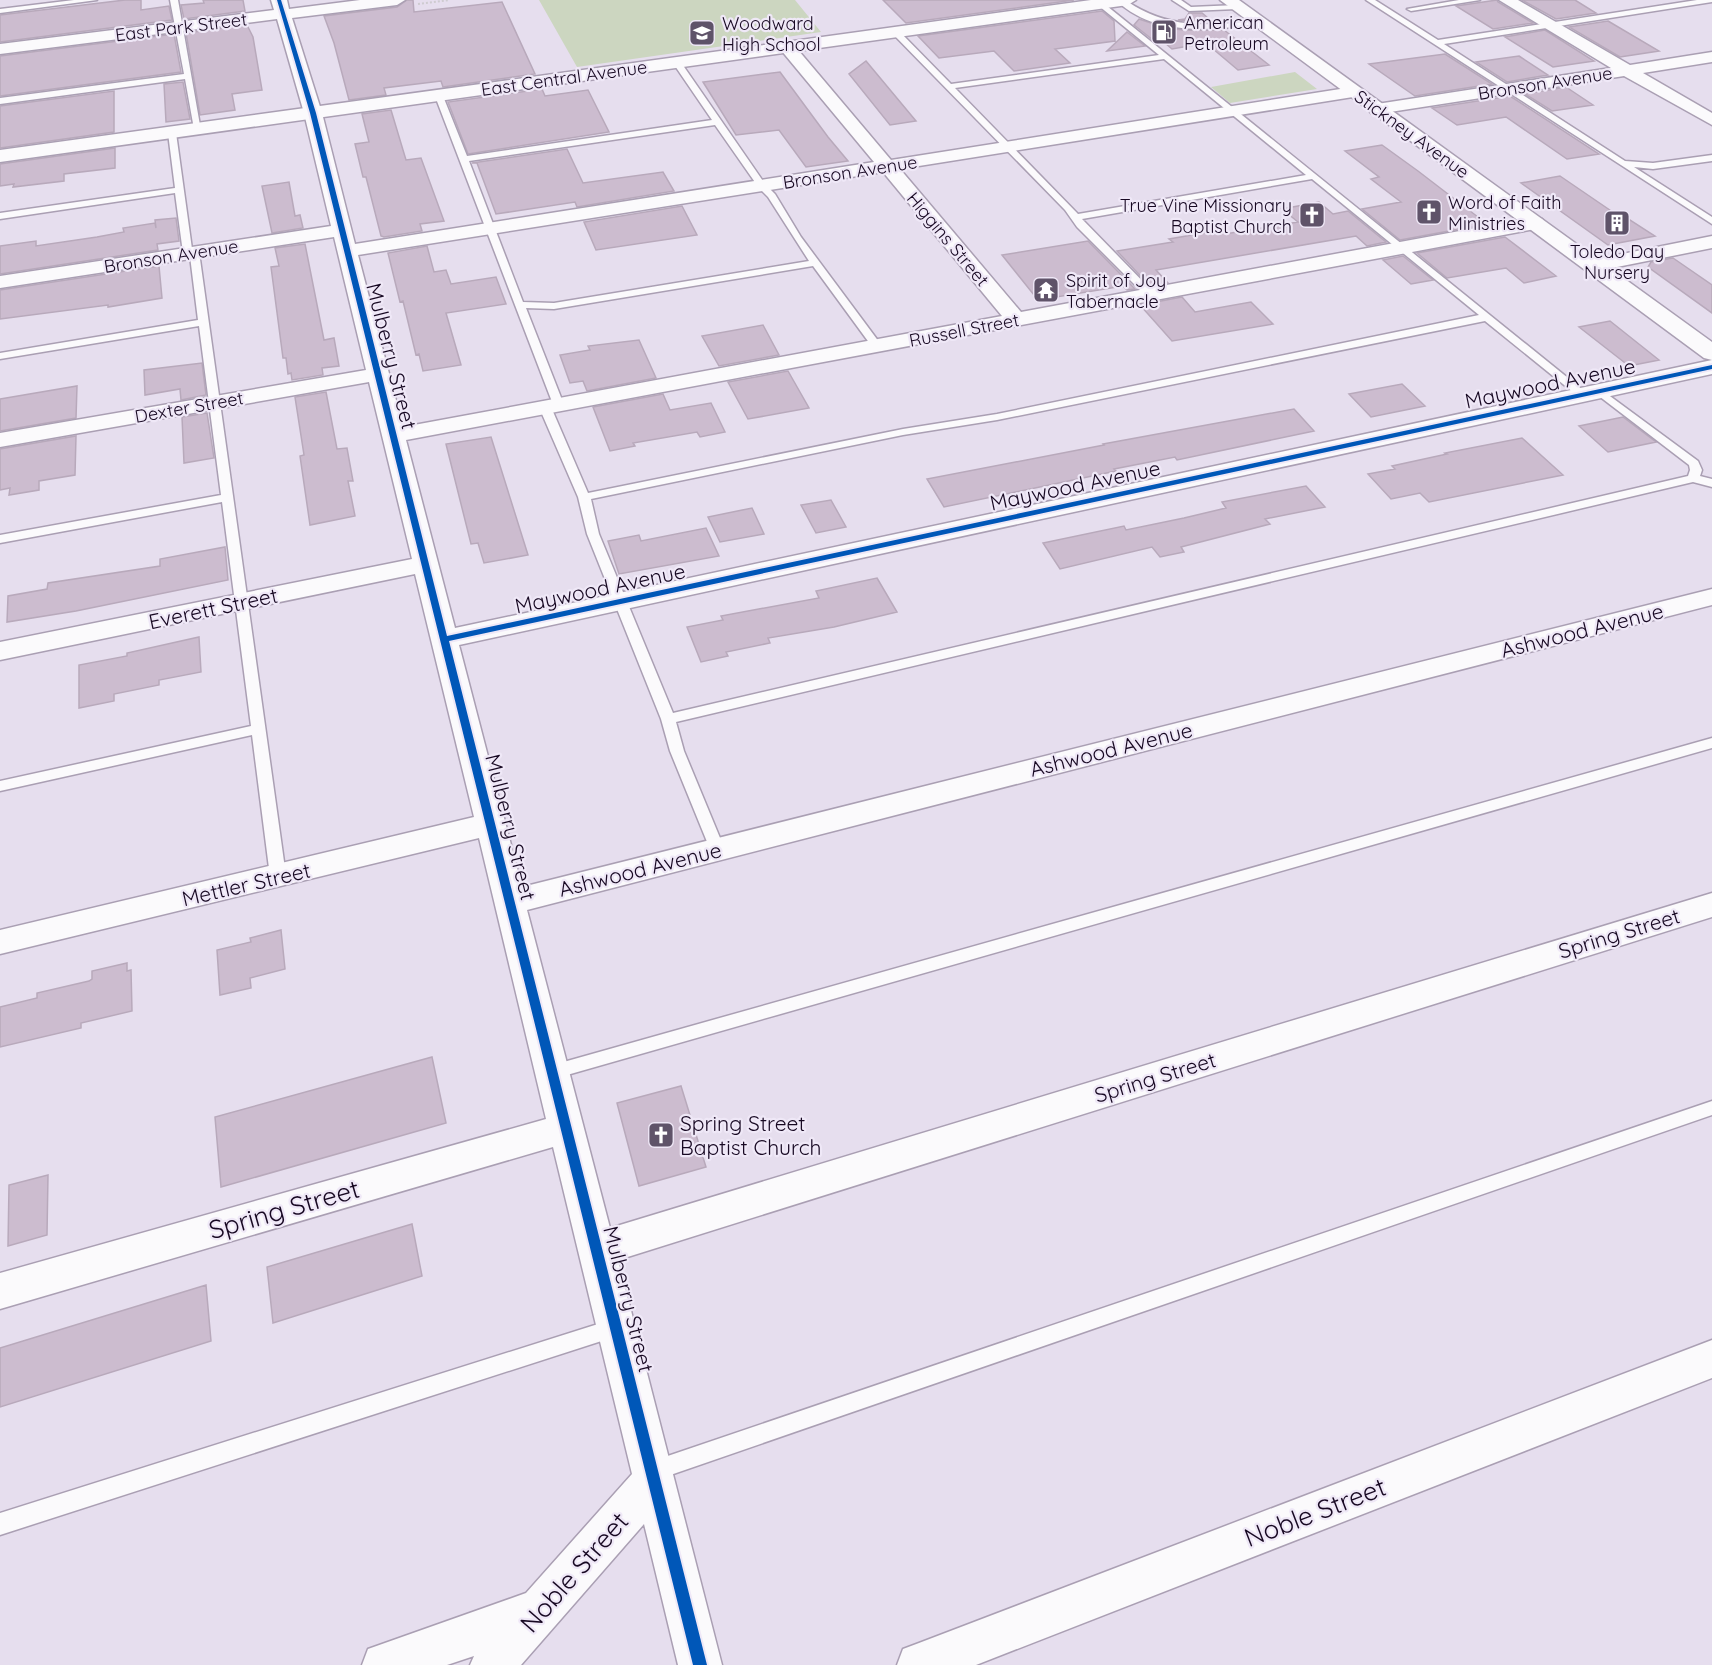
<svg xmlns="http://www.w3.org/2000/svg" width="1712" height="1665" font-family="Quicksand,sans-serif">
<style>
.green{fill:#ccd6c0}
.building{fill:#ccbccf;stroke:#b8a9bb;stroke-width:1.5}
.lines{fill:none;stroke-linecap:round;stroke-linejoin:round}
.lane-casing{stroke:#aa9fb3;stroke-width:3}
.street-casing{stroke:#aa9fb3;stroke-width:3}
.secondary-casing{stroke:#aa9fb3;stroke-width:3}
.path{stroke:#cecbd0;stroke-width:2;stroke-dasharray:2 2;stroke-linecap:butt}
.lane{fill:#fbfafc;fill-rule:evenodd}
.street{fill:#fbfafc;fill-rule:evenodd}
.secondary{fill:#fbfafc;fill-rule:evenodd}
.cycleway-casing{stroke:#efe8f7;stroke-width:4}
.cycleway{fill:#0057b8;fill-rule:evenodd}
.labels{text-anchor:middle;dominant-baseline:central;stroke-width:4.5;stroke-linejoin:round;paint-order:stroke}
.far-poi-label{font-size:18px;fill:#170822;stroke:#efe8f7;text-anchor:start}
.far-street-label{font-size:18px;fill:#170822;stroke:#efe8f7}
.street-label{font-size:21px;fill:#170822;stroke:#efe8f7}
.poi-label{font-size:21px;fill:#170822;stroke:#efe8f7;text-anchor:start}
.near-street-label{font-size:26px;fill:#170822;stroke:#efe8f7}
</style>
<rect width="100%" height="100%" fill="#e6deee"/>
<path class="green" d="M539,0H795L821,32L577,67Z
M1295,72L1317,89L1230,103L1211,87Z"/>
<path class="building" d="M125,0H141V10L169,6L172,20L0,42V15Z
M203,0H243L245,11L184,19L181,5L204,3Z
M407,0H413L414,12L502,2L535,74L443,87L441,81L384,88L386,95L349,100L334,43L324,16L397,7Z
M883,0H1074L906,23Z
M1497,0L1498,2L1533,23L1493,29L1456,6Z
M1522,0H1575L1596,13L1556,19Z
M1102,11L1114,21L1115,41L1055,49L1070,63L1014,71L994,51L939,58L918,36Z
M1189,13H1202L1213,22L1178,20L1185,19Z
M1139,19L1166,28L1184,30H1224L1269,65L1238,70L1206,43L1172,49L1165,43L1158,44L1134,25Z
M1608,21L1659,51L1620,57L1569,27Z
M247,25L253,37L262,90L232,94L235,110L200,115L186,33Z
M1545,30L1594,61L1553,67L1505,37Z
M1127,32L1145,46L1107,51Z
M174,34L181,72L0,96V56Z
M1445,54L1492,84L1415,96L1369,64Z
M1519,56L1548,75L1507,82L1476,62Z
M866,61L916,121L890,125L849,74Z
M780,72L828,137L848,161L806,167L779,130L736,135L703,82Z
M183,82L190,119L166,122L164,84Z
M1566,87L1593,105L1552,111L1525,94Z
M542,89L545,96L588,90L609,132L468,154L448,102Z
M114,91V132L0,148V106Z
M1510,96L1599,154L1567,159L1506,117L1457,125L1432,108Z
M391,110L406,160L421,158L444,221L420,224L422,231L384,237L381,236L366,177H363L355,144L369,142L362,114Z
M1382,145L1418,171L1487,224L1400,240L1362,209L1401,202L1371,179L1379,177L1345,151Z
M115,148V168L64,174V181L13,187L14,184L0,186V164Z
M567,149L583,183L663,172L674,191L577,207L575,202L496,214L477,163H472Z
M1560,176L1623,219L1627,218L1655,236L1608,245L1521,183Z
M289,182L295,216L300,215L303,228L272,233L262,186Z
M1319,202L1333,214L1348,211L1386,242L1367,246L1356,236L1156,270L1168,283L1150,286L1117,251L1173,242L1169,239L1221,230L1225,234L1298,222L1282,209Z
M682,206L697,235L596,250L584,222Z
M176,218L179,241L157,244L158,250L0,274V246L36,241V246L97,237L124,232L123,228L155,223L156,228L155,220Z
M1505,237L1556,276L1524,283L1506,268L1447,278L1417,253Z
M1088,241L1135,289L1127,290L1123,286L1038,300L1002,255Z
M305,244L324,340L334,338L339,366L322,368L323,375L292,380L291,373L288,374L286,358H283L271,267L279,266L275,248Z
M427,246L434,272L446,270L451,284L496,277L506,304L446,313L461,365L423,371L419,354L416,355L403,301L400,302L388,253Z
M1403,256L1433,280L1411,284L1383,260Z
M1673,258L1712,285V313L1648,267L1651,262Z
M159,266L162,298L108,307V305L0,319V290Z
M1182,297L1195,312L1251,302L1273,324L1172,341L1140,305Z
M1610,321L1659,360L1629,366L1579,327Z
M763,325L779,355L719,366L702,336Z
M639,340L656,378L587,391L583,381L570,383L560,355L590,350L588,346Z
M202,363L206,395L181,400L180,389L145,395L144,370Z
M788,371L809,408L748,419L728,382Z
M1402,384L1425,406L1371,417L1349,394Z
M77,386L76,418L0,431V399Z
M326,392L337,449L347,448L353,481H348L355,516L310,525L300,456L304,455L295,397Z
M663,394L670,410L711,403L725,432L700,437L697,432L633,443L635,446L610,451L593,407Z
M1294,409L1314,431L1177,460L1175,457L1114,469L1116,471L944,507L927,479L1104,445L1103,444Z
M207,413L214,458L184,463L182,417Z
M1623,417L1656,442L1608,452L1579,426Z
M76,436L75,475L39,481V490L9,495L10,488L0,490V449Z
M491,437L528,555L484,563L478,543L471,544L446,444Z
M1522,438L1563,475L1429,502L1420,493L1391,499L1368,474L1395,469L1392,466L1447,454L1445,453Z
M1306,486L1325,507L1265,519L1270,524L1181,547L1184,552L1160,557L1152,547L1060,569L1043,543L1124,526L1126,530L1184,518L1226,508L1222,502Z
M831,500L846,527L816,533L801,505Z
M752,508L764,534L720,542L708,517Z
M706,528L719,556L619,574L608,541L639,535L641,541Z
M225,547L228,580L76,611L7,622L8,596L47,589L48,583L160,566V559Z
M877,578L897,612L834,627L768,638L770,643L726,652L728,656L701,662L687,627L723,620L721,616L819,598L816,591Z
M199,637L201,672L159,680V685L114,694V701L79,708V665L127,656V653Z
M281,930L285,969L250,978L251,988L220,995L217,950L251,942L250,938Z
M127,963V971L131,970L132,1011L81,1023V1028L0,1047V1007L37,998V993L89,981L92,979V971Z
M432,1057L446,1123L221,1187L215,1117Z
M681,1086L706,1167L639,1186L617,1103Z
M48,1175L47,1235L8,1246L9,1185Z
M412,1224L422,1276L273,1323L267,1267Z
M206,1285L211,1341L0,1407V1348Z"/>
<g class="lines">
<defs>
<path id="lane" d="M74,0H97L0,13V9Z
M170,0H178L201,131L194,129L185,79L0,104V98L184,74Z
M1125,0C1169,30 1208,26 1259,20L1263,22L1259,24C1212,30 1155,37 1117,1Z
M1172,0H1181L1191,7L1237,5L1241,7L1237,9L1189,11Z
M1366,0H1375L1438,40L1697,0H1712V2L1444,44L1625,161L1653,163L1712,155V161L1653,169L1634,167L1712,217V224Z
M1459,0H1480L1411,11L1407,9Z
M1102,2L1589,395L1583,398L1579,397L1485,321L997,420L903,435L591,499L599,534L673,713L1688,476L1690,470L1689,465L1595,393V389L1599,388L1698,461L1702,470L1700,476L1712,479V487L1693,482L676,722L684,751L725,850L722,854H712L670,751L661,719L587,534L578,497L539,407L541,405L545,404L551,407L588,493L903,429L997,414L1479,315L1312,179L1082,219L1156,295L1147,297L1077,227L1065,210L891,32L898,30L951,84L1159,55L1099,6L1098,4ZM1164,59L1306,175L1078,214L955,88Z
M677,61H680L765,184L775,194L801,237L882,346L877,349L873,348L813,266L554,309L526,308L564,405L558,408L554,407L435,96L439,93L443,96L467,156L712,120L673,63ZM715,125L759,188L768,197L809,261L554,303L523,302L469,161Z
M172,130L176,133L192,249L199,252L286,876L283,880H273L270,876L252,735L0,791V781L251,726L222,502L0,543V535L221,495L199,326L0,359V353L198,320L190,256L183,253L175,193L0,219V213L175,188L168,133Z
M1712,738V748L553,1079L547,1077L544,1072L547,1067L553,1065Z
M1712,1101V1115L653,1481L646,1478L643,1471L646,1464L653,1461Z
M617,1318L624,1321L627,1327L624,1333L617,1336L0,1535V1513Z"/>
<path id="street" d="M271,0H287L289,9L360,0H405L397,5L292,18L322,113L355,244L874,162L781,50L779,47L787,42L793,44L891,160L1353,87L1359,88L1361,92L1359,96L1353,97L900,169L1021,312L1535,217L1542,219L1545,223L1542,227L1535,229L406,440L455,628L1712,360V374L459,645L522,887L1712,589V605L527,910L610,1228L1712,893V917L618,1260L722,1665H678L644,1524L521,1665H470L474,1656L447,1665H362L368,1649L526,1593L632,1474L553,1147L0,1309V1273L546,1119L479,838L0,954V930L474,817L415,574L0,660V642L412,559L369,382L0,447V433L366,370L334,237L0,288V276L331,226L304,113L277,19L0,54V44L274,10ZM883,172L1002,316L403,427L358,255Z
M1499,0H1518L1630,65L1712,52V62L1643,73L1712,113V125L1624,76L1377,114L1371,113L1368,109L1371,105L1377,104L1611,68Z
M1712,236V248L1592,272L1585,270L1582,266L1585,262L1592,260Z
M1712,1340V1378L976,1665H897L903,1649L919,1643Z"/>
<path id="secondary" d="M1091,0H1136L1128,5L0,162V150Z
M1220,0H1239L1712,342V360L1704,358Z"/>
</defs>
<use href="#lane" class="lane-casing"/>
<use href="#street" class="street-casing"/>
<use href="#secondary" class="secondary-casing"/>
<path class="path" d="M418,4L449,0"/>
<use href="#lane" class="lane"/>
<use href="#street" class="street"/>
<use href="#secondary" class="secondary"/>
<defs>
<path id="cycleway" d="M277,0H281L316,113L447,636L1712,365V369L449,641L707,1665H693L310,113Z"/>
</defs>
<use href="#cycleway" class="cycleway-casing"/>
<use href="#cycleway" class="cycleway"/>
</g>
<defs>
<symbol id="fuel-square" viewBox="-11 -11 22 22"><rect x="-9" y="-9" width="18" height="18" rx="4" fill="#5f5369" stroke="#efe8f7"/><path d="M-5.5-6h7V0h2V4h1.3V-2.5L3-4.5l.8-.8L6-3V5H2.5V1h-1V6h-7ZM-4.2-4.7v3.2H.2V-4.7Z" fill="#fff"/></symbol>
<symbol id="school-square" viewBox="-11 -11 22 22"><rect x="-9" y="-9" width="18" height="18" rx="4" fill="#5f5369" stroke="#efe8f7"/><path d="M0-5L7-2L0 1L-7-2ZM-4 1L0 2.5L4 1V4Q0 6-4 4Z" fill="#fff"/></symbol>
<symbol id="church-square" viewBox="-11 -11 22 22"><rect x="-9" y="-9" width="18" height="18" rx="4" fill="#5f5369" stroke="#efe8f7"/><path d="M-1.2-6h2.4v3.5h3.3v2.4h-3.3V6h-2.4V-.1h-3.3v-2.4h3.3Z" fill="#fff"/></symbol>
<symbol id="building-square" viewBox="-11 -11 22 22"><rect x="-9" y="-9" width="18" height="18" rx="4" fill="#5f5369" stroke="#efe8f7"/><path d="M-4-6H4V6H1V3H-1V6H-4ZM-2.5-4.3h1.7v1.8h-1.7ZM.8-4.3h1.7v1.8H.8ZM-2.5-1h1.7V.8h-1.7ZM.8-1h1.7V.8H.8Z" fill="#fff"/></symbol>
<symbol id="temple-square" viewBox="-11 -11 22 22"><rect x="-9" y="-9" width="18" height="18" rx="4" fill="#5f5369" stroke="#efe8f7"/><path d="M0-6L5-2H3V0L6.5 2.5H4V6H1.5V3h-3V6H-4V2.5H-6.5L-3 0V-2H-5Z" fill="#fff"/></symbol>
</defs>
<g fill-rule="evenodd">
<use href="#fuel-square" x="1149" y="17" width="30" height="30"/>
<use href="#school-square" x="687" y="18" width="30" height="30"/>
<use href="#church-square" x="1414" y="197" width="30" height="30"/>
<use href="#church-square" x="1297" y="200" width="30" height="30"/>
<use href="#building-square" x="1602" y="208" width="30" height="30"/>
<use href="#temple-square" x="1031" y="275" width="30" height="30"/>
<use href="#church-square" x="646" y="1120" width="30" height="30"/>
</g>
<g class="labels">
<g class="far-poi-label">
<text x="1184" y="22">American<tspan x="1184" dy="21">Petroleum</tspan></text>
<text x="722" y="23">Woodward<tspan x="722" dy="21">High School</tspan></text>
<text x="1448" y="202">Word of Faith<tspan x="1448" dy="21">Ministries</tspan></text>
<text x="1292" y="205" text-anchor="end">True Vine Missionary<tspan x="1292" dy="21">Baptist Church</tspan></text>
<text x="1617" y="251" text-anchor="middle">Toledo Day<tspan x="1617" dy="21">Nursery</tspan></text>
<text x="1066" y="280">Spirit of Joy<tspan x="1066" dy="21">Tabernacle</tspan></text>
</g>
<g class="far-street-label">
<text transform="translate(181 27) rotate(-7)">East Park Street</text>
<text transform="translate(564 78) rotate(-8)">East Central Avenue</text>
<text transform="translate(1545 83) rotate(-9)">Bronson Avenue</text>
<text transform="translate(1412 134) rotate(36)">Stickney Avenue</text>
<text transform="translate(850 172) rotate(-9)">Bronson Avenue</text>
<text transform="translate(948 239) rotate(50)">Higgins Street</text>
<text transform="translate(171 256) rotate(-9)">Bronson Avenue</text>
<text transform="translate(964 330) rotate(-11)">Russell Street</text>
<text transform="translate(189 407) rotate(-10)">Dexter Street</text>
</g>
<g class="street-label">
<text transform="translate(392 356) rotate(76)">Mulberry Street</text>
<text transform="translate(1550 383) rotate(-12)">Maywood Avenue</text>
<text transform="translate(1075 485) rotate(-12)">Maywood Avenue</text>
<text transform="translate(600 588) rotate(-12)">Maywood Avenue</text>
<text transform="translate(213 608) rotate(-12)">Everett Street</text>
<text transform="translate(1582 630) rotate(-14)">Ashwood Avenue</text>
<text transform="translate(1111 749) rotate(-14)">Ashwood Avenue</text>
<text transform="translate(511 827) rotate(76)">Mulberry Street</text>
<text transform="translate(640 869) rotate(-14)">Ashwood Avenue</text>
<text transform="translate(246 884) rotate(-13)">Mettler Street</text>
<text transform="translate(1619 933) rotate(-17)">Spring Street</text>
<text transform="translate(1155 1077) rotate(-17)">Spring Street</text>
<text transform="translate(629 1299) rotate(76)">Mulberry Street</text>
</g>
<g class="poi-label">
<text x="680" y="1123">Spring Street<tspan x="680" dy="24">Baptist Church</tspan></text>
</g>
<g class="near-street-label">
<text transform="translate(284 1209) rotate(-16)">Spring Street</text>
<text transform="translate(1315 1512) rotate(-21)">Noble Street</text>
<text transform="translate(574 1572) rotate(-49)">Noble Street</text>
</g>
</g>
</svg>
